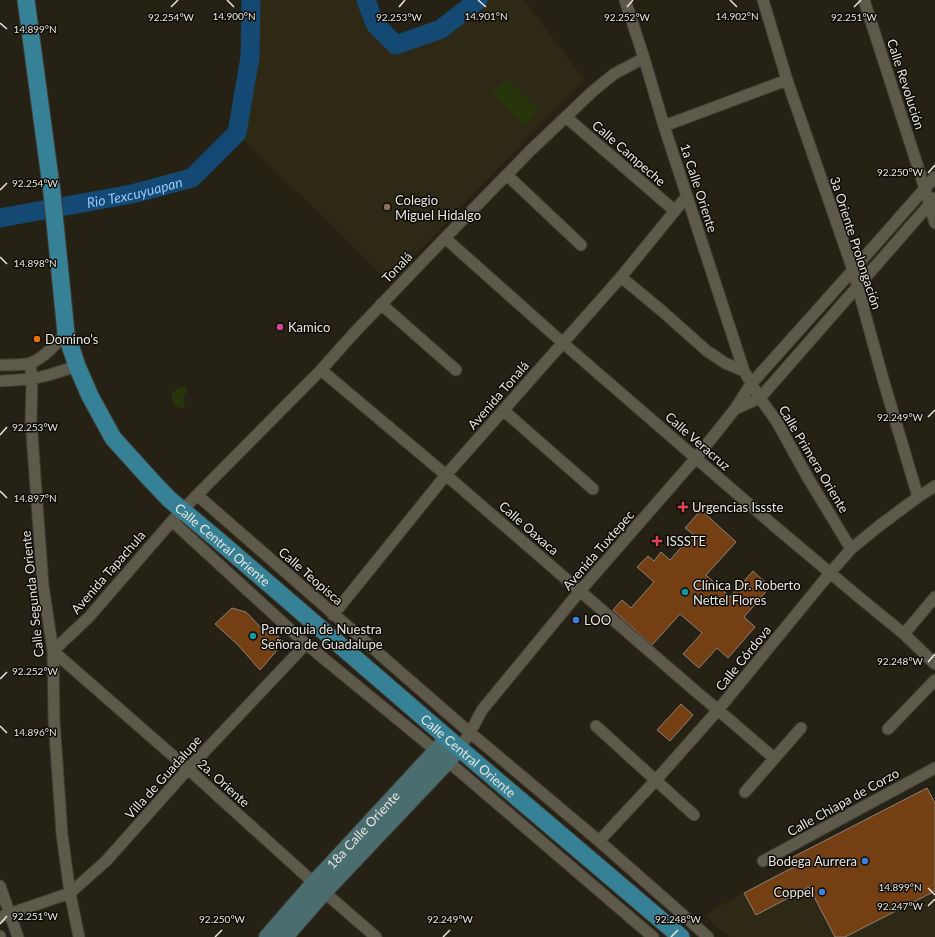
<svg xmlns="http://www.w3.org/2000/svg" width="935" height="937" font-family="Lato,sans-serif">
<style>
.built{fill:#2e2915}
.green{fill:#26360a}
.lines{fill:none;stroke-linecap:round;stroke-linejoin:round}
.river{stroke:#144974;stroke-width:19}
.building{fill:#733f13;stroke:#908177}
.street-casing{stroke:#3f3b32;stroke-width:13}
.secondary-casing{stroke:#3f3b32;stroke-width:18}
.primary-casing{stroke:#3f3b32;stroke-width:19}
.street{stroke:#5d594b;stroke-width:11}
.secondary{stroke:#4a6d70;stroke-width:16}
.primary{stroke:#368195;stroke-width:17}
.ticks{fill:none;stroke:#e7e5dd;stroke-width:1.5}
.education-dot{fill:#8d6e63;stroke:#0d0c06;stroke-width:1.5}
.hotel-dot{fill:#d1479c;stroke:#0d0c06;stroke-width:1.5}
.food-dot{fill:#e8710a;stroke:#0d0c06;stroke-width:1.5}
.health-dot{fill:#e0444e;stroke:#0d0c06;stroke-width:1.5}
.culture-dot{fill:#0f9aa8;stroke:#0d0c06;stroke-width:1.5}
.shop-dot{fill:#3f7fe0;stroke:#0d0c06;stroke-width:1.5}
.labels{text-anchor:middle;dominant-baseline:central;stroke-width:3;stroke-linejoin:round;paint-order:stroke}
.street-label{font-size:13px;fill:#e7e5dd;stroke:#0d0c06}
.poi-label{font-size:13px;fill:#e7e5dd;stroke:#0d0c06;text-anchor:start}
.water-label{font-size:14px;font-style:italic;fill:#95c7f7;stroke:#0d0c06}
.ticks-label{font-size:10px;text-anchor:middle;fill:#e7e5dd;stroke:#0d0c06;stroke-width:3;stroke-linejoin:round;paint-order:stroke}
</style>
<rect width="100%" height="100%" fill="#252215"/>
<path class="built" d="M251,0H366L375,24L396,45L441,29L478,0H524L584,79L389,282L237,133L250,57Z
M927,788L935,803V937H729L705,916L730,900Z"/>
<path class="green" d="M507,79L539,110L524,126L492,94Z
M182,387L188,388L183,398L185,408C183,408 180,408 178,407C168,401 171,389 182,387Z"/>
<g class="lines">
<g class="river">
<path d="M366,0L375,24L396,45L441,29L478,0"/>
<path id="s1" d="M0,218L132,194L192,178L237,133L250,57L251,0"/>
</g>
</g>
<path class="building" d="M701,510L736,542L706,575L730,597L753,571L770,587L744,617L755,627L728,658L717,648L699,668L683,654L702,633L680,614L652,645L613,610L622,600L631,608L654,582L637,567L648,556L654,561L661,552L670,560L693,534L685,528Z
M232,608L246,612L264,631L269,628L284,642L260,670L238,645L215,624Z
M681,704L693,715L670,741L657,730Z
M927,788L935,803V891L845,937H835L809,887L756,915L744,893L798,865L793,857Z"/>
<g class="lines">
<defs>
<path id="street" d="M625,0L644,58L664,126L744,371L760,398L777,422L808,478L851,549
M763,0L787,80L853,270L883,379L918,497
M864,0L925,189L935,223
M566,117L675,211
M664,126L787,80
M507,175L581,245
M445,238L563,343L772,524L860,598L904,634L935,664
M621,277L662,311L707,351L725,363L744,371
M381,304L456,370
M30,363L32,379L31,421L43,585L53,651L54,720L62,834L70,893L79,937
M0,365C8,365 25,365 31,363C45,357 56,344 66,333
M321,370L446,475L693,689L718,710L774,758
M0,381L32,379L49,375L77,366
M735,409L760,398L935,198
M503,410L593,489
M197,495L461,725L599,841L708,937
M172,521L306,644L423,740L653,937
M333,615L446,475L621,277L687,196
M904,634L935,597
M596,726L694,815
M888,729L935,680
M459,748L470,733L482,710L580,591L696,458L735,409L751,384L853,270L935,177
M745,792L801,728
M599,841L656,780L718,710L830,573L851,549L879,526L918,497L935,486
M763,861L935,768
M0,886L18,937
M0,917L70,893L106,861L188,769L306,644
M0,936V937
M376,937L324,892L188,769L53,651L89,617L172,521L197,495L321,370L354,333L445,238L530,151L593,91L614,74L644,58"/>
<g id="secondary">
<path id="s2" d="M267,937L314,883L448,738"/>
<path d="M285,937L324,892L448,761L459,748"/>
</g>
<g id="primary">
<path id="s3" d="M26,0L52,193L66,333L77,366L90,396L113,438L150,479L169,499L218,540L459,748L681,937"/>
</g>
</defs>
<use href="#street" class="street-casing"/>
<use href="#secondary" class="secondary-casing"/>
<use href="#primary" class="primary-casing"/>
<use href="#street" class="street"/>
<use href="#secondary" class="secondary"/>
<use href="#primary" class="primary"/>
</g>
<path class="ticks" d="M227,0L234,7M478,0L486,7M730,0L737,7M171,7L178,0M399,7L405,0M627,7L633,0M854,7L861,0M0,23L7,29M928,173L935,165M0,190L7,183M0,257L7,264M928,417L935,410M0,435L7,427M0,491L7,498M928,662L935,654M0,679L7,672M0,726L7,733M928,888L935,895M928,906L935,899M0,924L7,916M215,937L222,930M443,937L450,930M671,937L678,930"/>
<circle class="education-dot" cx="387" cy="207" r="4"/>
<circle class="hotel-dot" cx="280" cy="327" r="4"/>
<circle class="food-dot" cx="37" cy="339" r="4"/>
<g class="health-dot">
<path d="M681 501h4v4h4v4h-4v4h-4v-4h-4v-4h4z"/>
<path d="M655 535h4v4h4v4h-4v4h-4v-4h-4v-4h4z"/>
</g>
<g class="culture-dot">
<circle cx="685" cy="592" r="4"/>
<circle cx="253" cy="636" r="4"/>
</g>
<g class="shop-dot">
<circle cx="576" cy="620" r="4"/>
<circle cx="865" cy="861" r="4"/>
<circle cx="822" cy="892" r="4"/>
</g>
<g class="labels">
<g class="street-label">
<text transform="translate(906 84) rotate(72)">Calle Revolución</text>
<text transform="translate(629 153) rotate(41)">Calle Campeche</text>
<text transform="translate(699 188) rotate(72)">1a Calle Oriente</text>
<text transform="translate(856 243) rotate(72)">3a Oriente Prolongación</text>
<text transform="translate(397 267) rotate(-46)">Tonalá</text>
<text transform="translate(498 395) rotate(-49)">Avenida Tonalá</text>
<text transform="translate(698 441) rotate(41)">Calle Veracruz</text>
<text transform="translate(814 459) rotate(59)">Calle Primera Oriente</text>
<text transform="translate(529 528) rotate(41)">Calle Oaxaca</text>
<text stroke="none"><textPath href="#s3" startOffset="604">Calle Central Oriente</textPath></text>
<text transform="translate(598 550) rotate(-49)">Avenida Tuxtepec</text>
<text transform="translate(108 572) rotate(-49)">Avenida Tapachula</text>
<text transform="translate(311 576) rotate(41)">Calle Teopisca</text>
<text transform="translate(32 594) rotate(-96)">Calle Segunda Oriente</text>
<text transform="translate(743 658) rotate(-51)">Calle Córdova</text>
<text stroke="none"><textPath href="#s3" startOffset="928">Calle Central Oriente</textPath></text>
<text transform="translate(163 777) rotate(-48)">Villa de Guadalupe</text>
<text transform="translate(224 783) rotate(42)">2a. Oriente</text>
<text transform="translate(843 802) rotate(-29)">Calle Chiapa de Corzo</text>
<text stroke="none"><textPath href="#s2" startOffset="144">18a Calle Oriente</textPath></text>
</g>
<g class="poi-label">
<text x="395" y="200">Colegio<tspan x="395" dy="15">Miguel Hidalgo</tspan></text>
<text x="288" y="327">Kamico</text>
<text x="45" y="339">Domino's</text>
<text x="692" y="507">Urgencias Issste</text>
<text x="666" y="541">ISSSTE</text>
<text x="693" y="585">Clínica Dr. Roberto<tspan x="693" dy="15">Nettel Flores</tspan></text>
<text x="584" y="620">LOO</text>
<text x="261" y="629">Parroquia de Nuestra<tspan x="261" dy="15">Señora de Guadalupe</tspan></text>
<text x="857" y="861" text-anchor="end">Bodega Aurrera</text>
<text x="814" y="892" text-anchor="end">Coppel</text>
</g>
<g class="water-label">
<text stroke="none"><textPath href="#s1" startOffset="137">Rio Texcuyuapan</textPath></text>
</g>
</g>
<g class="ticks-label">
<text x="737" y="20">14.902°N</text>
<text x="234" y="20">14.900°N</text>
<text x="486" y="20">14.901°N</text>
<text x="627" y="21">92.252°W</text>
<text x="854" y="21">92.251°W</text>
<text x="171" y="21">92.254°W</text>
<text x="399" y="21">92.253°W</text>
<text x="35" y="33">14.899°N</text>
<text x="900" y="176">92.250°W</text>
<text x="35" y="187">92.254°W</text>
<text x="35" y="267">14.898°N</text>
<text x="900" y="421">92.249°W</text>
<text x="35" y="431">92.253°W</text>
<text x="35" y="502">14.897°N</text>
<text x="900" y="665">92.248°W</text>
<text x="35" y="675">92.252°W</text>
<text x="35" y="736">14.896°N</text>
<text x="900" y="891">14.899°N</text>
<text x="900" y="910">92.247°W</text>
<text x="35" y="920">92.251°W</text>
<text x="222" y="923">92.250°W</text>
<text x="450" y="923">92.249°W</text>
<text x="678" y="923">92.248°W</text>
</g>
</svg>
